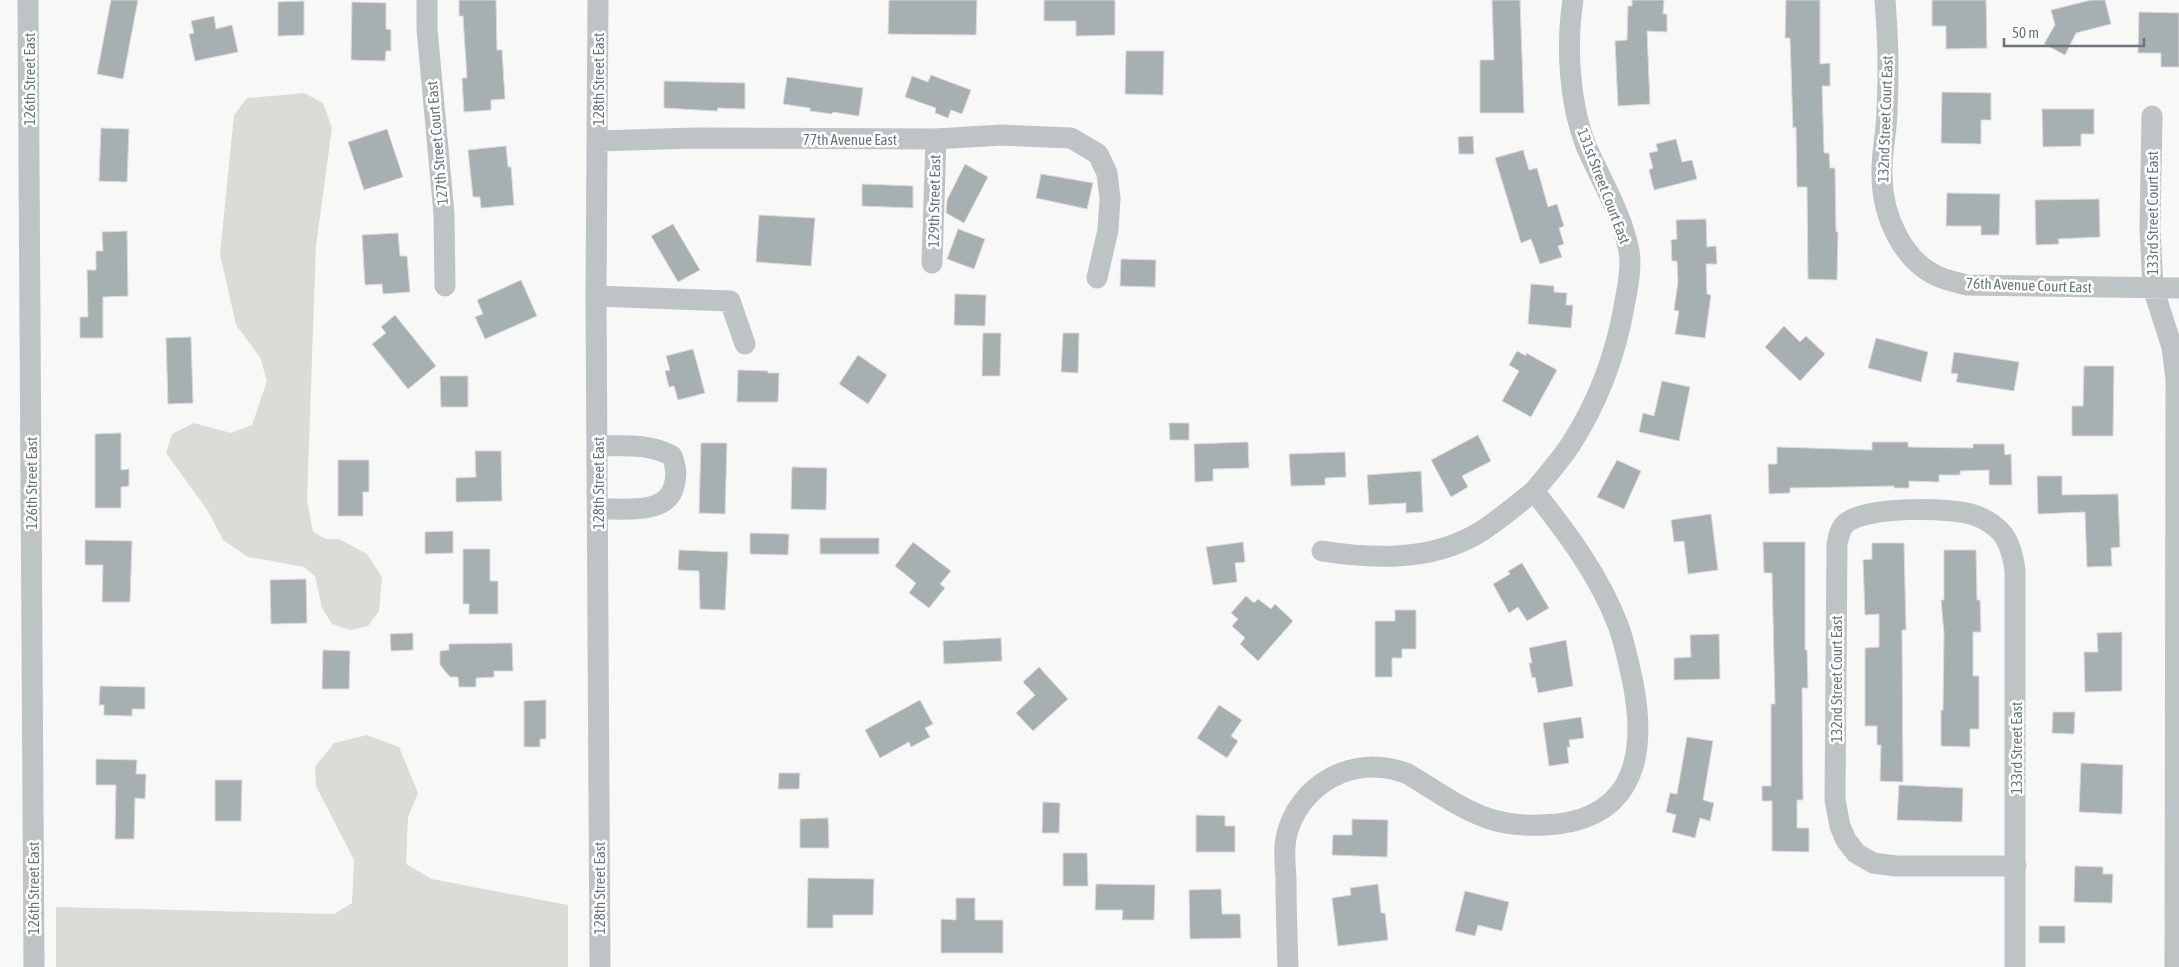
<svg xmlns="http://www.w3.org/2000/svg" width="2179" height="967" font-family="'Asap Condensed',sans-serif">
<style>
.green{fill:#d9ddd6}
.building{fill:#a6afb2;stroke:#dadad8}
.lines{fill:none;stroke-linecap:round;stroke-linejoin:round}
.minor{stroke:#bec3c5;stroke-width:21}
.labels{text-anchor:middle;dominant-baseline:central;stroke-width:5;stroke-linejoin:round;paint-order:stroke}
.street-label{font-size:15px;fill:#66787d;stroke:#fff}
</style>
<rect width="100%" height="100%" fill="#f8f8f6"/>
<path class="green" d="M304,93L323,103L332,128L316,246L307,500L313,532L326,539H339L367,554L382,577L379,611L368,626L350,630L332,624L322,608L315,576L304,567L248,557L223,540L208,511L166,453L172,434L194,423L231,433L252,425L267,381L260,357L236,325L220,254L234,115L247,98Z
M367,735L399,747L418,793L408,817L406,864L432,879L568,905V967H56V907L334,914L352,903L354,860L316,786L315,767L334,743Z"/>
<path class="building" d="M111,0H138L123,79L97,74Z
M459,0H496L497,50H502L505,99L491,100V110L464,112L462,78H467L463,16H459Z
M889,0H977L976,35L888,34Z
M1044,0H1115V35L1076,36V21H1044Z
M1492,0H1520L1524,113H1480V60H1494Z
M1632,0H1664L1663,14H1667V32L1647,31L1650,104L1618,106L1615,41L1627,40L1628,6H1632Z
M1786,0H1820V64L1830,63V86H1822L1824,153H1829L1830,168H1835L1836,232H1838L1837,280L1808,279L1807,187H1797L1796,127L1793,128L1790,38H1785Z
M1932,0H1986L1987,48L1946,49V26H1932Z
M2091,0H2105L2111,24L2076,33L2065,55L2044,44L2055,25L2051,10Z
M304,1V35L278,36V2Z
M352,2L386,3V29L391,30V51H386L385,61L351,60Z
M2139,12L2179,13V67H2161V53H2138Z
M214,16L216,29L232,25L238,52L195,61L189,34L194,33L191,21Z
M1126,51H1164L1163,95L1125,94Z
M931,75L971,90L962,114L951,110L948,118L935,113L936,108L905,97L912,76L928,82Z
M787,77L863,88L859,116L833,112L832,114L810,111V108L783,104Z
M664,81L745,83V109L718,108L717,111L664,108Z
M1942,92L1991,93V120H1981V144L1941,143Z
M2042,109H2094V134H2081V146L2043,147Z
M101,128L129,129L127,182L99,181Z
M387,129L403,177L364,190L348,142Z
M1473,136L1474,154H1459L1458,137Z
M1676,139L1682,162L1692,160L1697,179L1654,190L1649,170L1653,168L1649,153L1658,151L1656,144Z
M506,146L508,167H511L514,205L481,208L480,197H473L468,150Z
M1523,150L1529,170L1537,168L1548,207L1557,204L1564,226L1559,228L1564,244L1558,246L1562,257L1540,264L1531,239L1521,243L1495,158Z
M965,164L988,177L964,223L946,213L947,200Z
M1041,174L1093,183L1087,209L1036,198Z
M862,184L913,186V208L862,206Z
M1947,193L2000,194L1999,235H1981V226H1946Z
M2099,199L2100,237L2058,239L2059,244L2036,245L2035,200Z
M759,215L815,218L811,266L756,262Z
M1706,219L1707,247L1716,246L1717,264H1706L1707,294L1711,295L1705,338L1675,334L1679,311L1674,310L1678,282L1677,261H1672L1671,240L1677,239L1676,220Z
M673,224L700,270L678,282L651,236Z
M958,229L985,239L974,269L947,259Z
M127,231L128,296L103,297V338H80V317H88L87,270H96V251H103L102,232Z
M398,233L400,256H407L410,292L383,294L382,284L365,285L362,235Z
M1121,259L1156,260L1155,287L1120,286Z
M521,280L537,316L485,339L475,317L483,314L477,300Z
M1531,284L1554,286V292L1567,293L1566,305H1573L1571,328L1528,324Z
M955,294L986,295L985,326L954,325Z
M395,315L436,366L408,389L372,344L386,333L381,327Z
M1784,326L1800,342L1806,336L1825,354L1800,381L1765,347Z
M983,333H1001L1000,376H982Z
M1063,333H1079L1078,373L1061,372Z
M191,337L193,403L168,404L166,338Z
M1876,338L1928,352L1921,382L1868,368Z
M693,349L705,393L678,400L674,386L669,387L665,371L670,370L666,356Z
M1517,351L1526,356V353L1557,370L1531,417L1502,401L1519,371L1509,365Z
M1954,352L2019,362L2014,391L1956,382L1958,374L1951,373Z
M858,355L887,375L868,404L839,384Z
M2084,366H2114L2113,436H2072V406H2083Z
M738,370L768,371V373H779L778,402H737Z
M440,376H468V407H441Z
M1662,381L1690,387L1679,441L1639,432L1643,413L1654,416Z
M1169,423H1189V440H1170Z
M121,433V470L129,469V486L121,487V508H95V434Z
M1478,435L1491,461L1462,476L1468,487L1451,497L1431,460Z
M1248,442L1249,468L1213,469V481L1195,482L1194,444Z
M1872,442H1908V447L1973,448V444H2004L2005,455L2011,454L2012,485H1989V470L1960,471V475H1939V482L1909,481V488H1894V486L1790,488V493L1769,494L1768,464H1777V447L1872,450Z
M701,443H727L725,514L699,513Z
M475,451H501L502,501L456,502V478L476,477Z
M1345,452L1346,477L1325,478V485L1291,486L1289,454Z
M338,460H369V492H363V516H338Z
M1617,460L1641,471L1624,509L1597,497Z
M792,467L827,468L826,510L791,509Z
M1421,471L1423,512L1406,513V503L1369,505L1367,475Z
M2037,476H2062V495L2118,494L2120,547L2111,548L2112,566L2087,567L2085,512L2038,514Z
M1711,514L1718,570L1688,574L1684,541L1674,542L1671,520Z
M453,531V553L425,554V532Z
M750,533L789,534L788,555L750,554Z
M820,538H879V554H820Z
M85,540L132,541L130,602H102L103,565H85Z
M913,542L951,571L940,584L945,588L929,608L909,593L916,583L895,566Z
M1243,542L1245,562L1235,563L1237,582L1213,585L1206,547Z
M1763,542H1805V650H1807L1808,688H1802L1803,800H1797V828H1809V852L1772,851V801H1762V786H1771V704H1775L1772,573H1764Z
M1872,543H1904L1906,630H1902L1903,782L1880,781L1881,745H1877V726H1865V648L1879,647V614L1865,615L1863,560L1872,559Z
M463,549H490V581H498V614H469V604H463Z
M679,550L728,552L725,610L700,609L699,571L678,570Z
M1944,550H1976L1977,600H1980L1981,632H1973V676H1979V729H1970V747L1941,746V710H1943L1944,633L1941,600H1944Z
M1522,563L1549,608L1527,621L1518,607L1509,613L1493,584L1510,574L1508,571Z
M306,579L307,623L271,624L270,580Z
M1246,596L1254,603L1258,599L1271,609L1275,604L1293,621L1258,661L1240,644L1245,638L1232,626L1238,619L1231,613Z
M1395,610H1416V649H1402V658H1392V677H1375V621H1395Z
M2122,632V691L2085,692L2084,652H2098L2097,633Z
M413,633V650L391,651L390,634Z
M1719,634L1720,679L1674,680V658L1691,657L1690,635Z
M1001,638L1002,661L944,664L943,641Z
M1566,640L1573,686L1538,693L1535,677L1532,678L1529,663H1532L1529,648Z
M512,643L513,671H494V677L476,678V687H459L458,677H450L440,665V651L449,650V644Z
M323,650L350,651L349,689H322Z
M1039,667L1068,699L1033,731L1016,713L1035,695L1023,682Z
M100,686L145,687V709H132V716L104,715V705H99Z
M546,700V739H540V747H524V701Z
M920,700L933,724L925,728L930,737L911,747L909,742L880,758L865,730Z
M1219,705L1242,720L1231,736L1238,741L1227,758L1197,738Z
M2053,712H2075L2074,734L2052,733Z
M1581,717L1584,738L1569,740L1570,747H1567L1569,763L1549,766L1543,723Z
M1687,737L1713,741L1703,800L1714,803L1710,821L1700,818L1695,838L1672,832L1676,815L1666,812L1670,793L1677,794Z
M96,759L137,760L136,774H146L145,799L135,798L134,839H115L116,785H96Z
M2081,763L2123,765L2122,814L2079,812Z
M779,773H800L799,789H778Z
M215,780H242L241,821H215Z
M1899,785L1963,788L1962,822L1897,820Z
M1043,802L1060,803L1059,833H1042Z
M1196,815L1225,816V826H1235V852H1196Z
M828,818L829,848H800V819Z
M1352,819L1388,820L1387,857L1332,855L1333,835H1352Z
M1063,853H1087L1088,886H1063Z
M2075,866L2103,867V874H2113L2112,903L2074,902Z
M808,878L874,879L873,915H833V928H807Z
M1096,884L1155,885L1154,920H1122L1123,910H1095Z
M1378,884L1381,913H1385L1388,940L1338,946L1332,898L1351,895L1350,888Z
M1221,889L1222,914H1240L1241,938L1190,939L1189,890Z
M1465,891L1509,902L1502,931L1478,925L1475,936L1455,931Z
M956,898H975V920H1003V953H941V919L956,920Z
M2039,926H2065V943H2039Z"/>
<g class="lines">
<path class="minor" d="M28,0L34,967
M427,0V29L444,214L445,286
M598,0L596,296L600,967
M1885,0C1888,37 1889,74 1887,110C1887,132 1881,153 1882,175C1882,214 1902,263 1942,278C1950,281 1959,283 1967,285L2179,288
M2152,116L2150,228L2153,288L2172,347L2176,379L2175,967
M598,141L695,138L936,139L1001,135L1071,138L1098,154L1107,173L1110,198L1108,230L1097,278
M932,263L936,139
M596,296L730,301L745,344
M598,446C623,446 649,443 672,456C676,467 677,475 674,486C667,516 622,508 598,509
M1322,551C1373,559 1429,561 1475,535C1496,523 1515,506 1534,491
M1288,967C1287,938 1286,908 1286,879C1285,863 1283,845 1288,830C1296,804 1316,783 1341,773C1363,765 1386,765 1408,774C1433,789 1459,808 1487,818C1508,826 1536,826 1558,824C1637,814 1646,750 1633,683C1629,664 1625,644 1618,625C1599,575 1567,533 1534,491C1546,476 1560,461 1571,444C1598,402 1615,357 1624,307C1627,290 1632,269 1629,251C1622,214 1601,180 1586,146C1569,103 1566,45 1573,0
M2015,967V570C2013,557 2010,541 2000,531C1993,524 1983,518 1974,515C1950,507 1866,506 1846,523C1840,528 1839,536 1837,544L1835,800L1840,826L1846,840L1856,853L1873,863L1896,866H2016"/>
</g>
<g class="labels">
<g class="street-label">
<text transform="translate(29 79) rotate(-90)">126th Street East</text>
<text transform="translate(598 79) rotate(-90)">128th Street East</text>
<text transform="translate(1885 119) rotate(-88)">132nd Street Court East</text>
<text x="850" y="139">77th Avenue East</text>
<text transform="translate(437 143) rotate(-95)">127th Street Court East</text>
<text transform="translate(1604 186) rotate(69)">131st Street Court East</text>
<text transform="translate(934 201) rotate(-89)">129th Street East</text>
<text transform="translate(2152 213) rotate(-90)">133rd Street Court East</text>
<text transform="translate(2029 285) rotate(2)">76th Avenue Court East</text>
<text transform="translate(31 483) rotate(-90)">126th Street East</text>
<text transform="translate(598 483) rotate(-90)">128th Street East</text>
<text transform="translate(1836 679) rotate(-90)">132nd Street Court East</text>
<text transform="translate(2016 748) rotate(-90)">133rd Street East</text>
<text transform="translate(33 888) rotate(-90)">126th Street East</text>
<text transform="translate(599 888) rotate(-90)">128th Street East</text>
</g>
</g>
<path d="M2004 38v8h140v-8" fill="none" stroke="#66787d" stroke-width="2.5"/>
<text x="2012" y="38" font-size="15" fill="#66787d" stroke="#ffffff" stroke-width="4" paint-order="stroke">50 m</text>
</svg>
